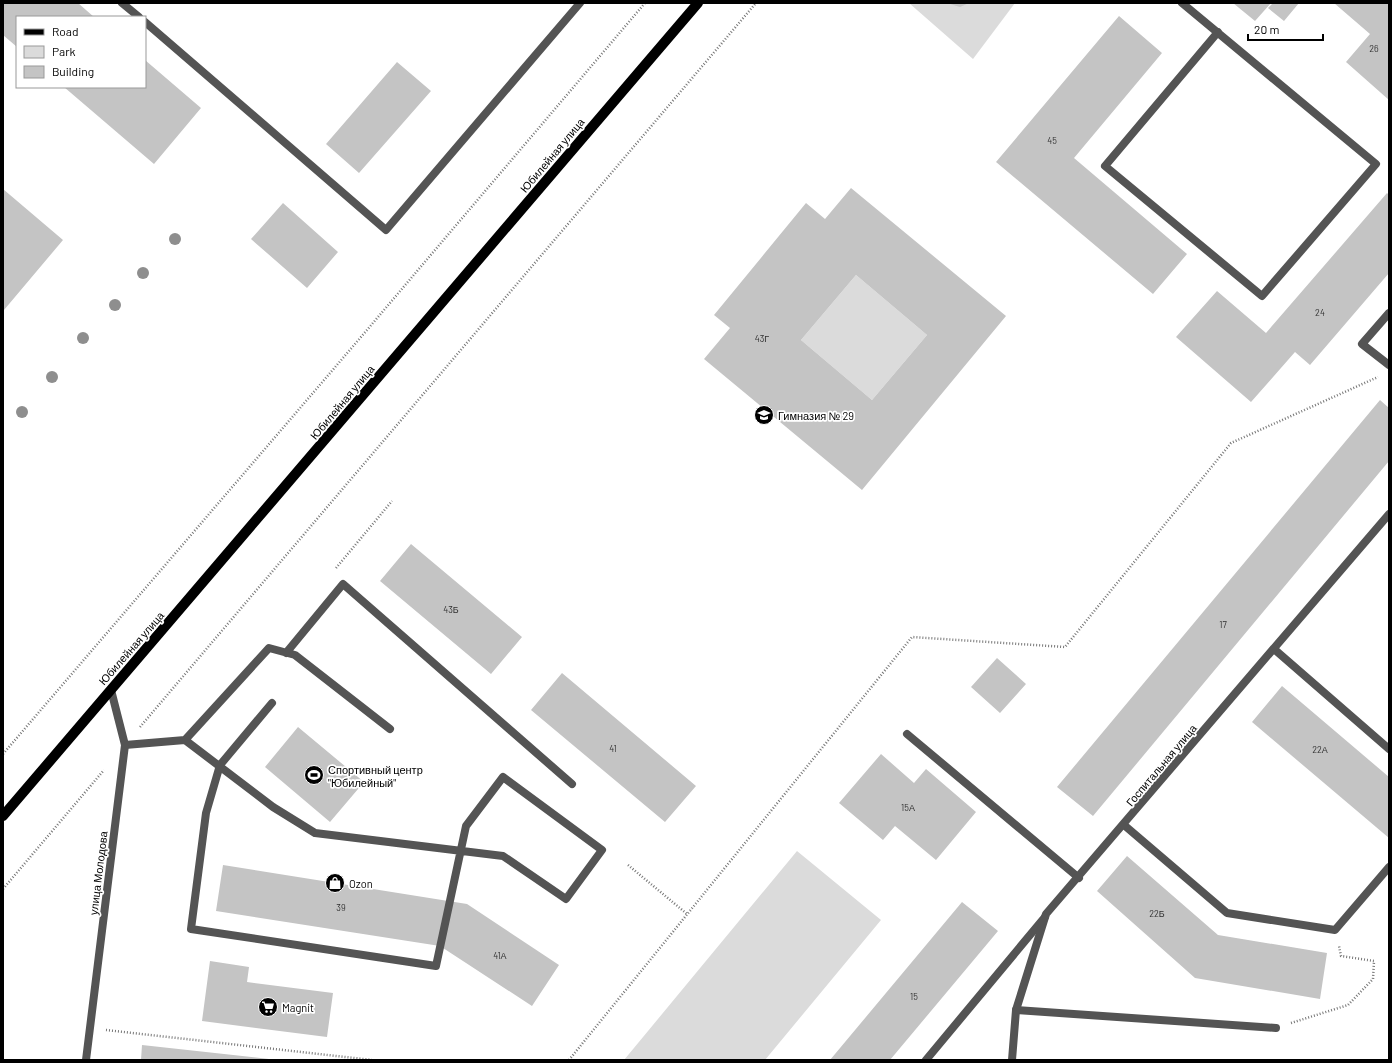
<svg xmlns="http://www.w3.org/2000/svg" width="1392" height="1063" font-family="Barlow,sans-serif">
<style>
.green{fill:#dbdbdb}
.building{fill:#c4c4c4;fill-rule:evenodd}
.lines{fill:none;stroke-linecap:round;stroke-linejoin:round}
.path{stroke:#767676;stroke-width:2.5;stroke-dasharray:1 2;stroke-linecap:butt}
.service{stroke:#545454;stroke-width:8}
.minor{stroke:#545454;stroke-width:8}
.primary{stroke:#000;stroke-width:10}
.tree{fill:#8e8e8e}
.labels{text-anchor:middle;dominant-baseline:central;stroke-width:3.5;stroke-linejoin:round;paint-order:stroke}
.number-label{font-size:9px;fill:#313131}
.street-label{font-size:11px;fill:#000;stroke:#fff}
.poi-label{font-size:11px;fill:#000;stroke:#fff;text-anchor:start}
</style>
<rect width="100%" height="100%" fill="#fff"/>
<path class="green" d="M909,3H1015L973,59Z
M856,275L927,335L872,400L801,340Z
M797,851L881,920L765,1060H624Z"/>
<path class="building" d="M3,3H78L94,17H17V47L3,35Z
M947,3H969L960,7Z
M1233,3H1271L1255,21Z
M1273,3H1299L1284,21L1268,8Z
M1334,3H1389V100L1346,62L1370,34Z
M1119,16L1162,53L1074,158L1187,254L1153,294L996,162Z
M145,60L201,108L154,164L64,87H145Z
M397,62L431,91L359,173L326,144Z
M851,188L1006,316L862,490L704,359L730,328L714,315L806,203L825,219ZM856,275L927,335L872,400L801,340Z
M3,189L63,240L4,310L3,309Z
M1387,193L1389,195V273L1310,365L1295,352L1251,402L1176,337L1217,291L1266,333Z
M283,203L338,252L307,288L251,239Z
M1380,400L1389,408V461L1093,816L1057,787Z
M411,544L522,637L491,674L380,581Z
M997,658L1026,684L1000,713L971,687Z
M562,673L696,786L665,822L531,710Z
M1282,686L1389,777V838L1252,722Z
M298,727L364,782L330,822L265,767Z
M881,754L914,783L926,769L976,812L936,860L895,826L883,840L839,803Z
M1127,856L1218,935L1327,953L1320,999L1195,978L1097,891Z
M223,865L467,904L559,965L532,1006L440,946L216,911Z
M962,902L998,931L890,1060H830Z
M210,961L249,967L247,982L333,993L327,1037L202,1021Z
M142,1045L269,1059V1060H141Z"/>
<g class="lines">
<path class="path" d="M336,568L392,501
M140,727L756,3
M3,754L367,330L645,3
M628,865L687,914
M3,889L104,770
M1291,1023L1348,1005L1373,979L1374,961L1341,956L1339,946
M106,1030L372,1060
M569,1060L912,637L1065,647L1231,443L1378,377"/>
<path class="service" d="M122,3L139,17
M1182,3L1376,164L1262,296L1105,166L1218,32
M145,22L386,230L580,3
M1389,313L1362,344L1389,365
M1274,649L1389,749
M286,653L343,584L572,784
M907,734L1079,878
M185,740L273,807L315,833L503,856L566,899L602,850L503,777L466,826L436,966L191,929L206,813L220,765L272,703
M125,745L185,740L269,648L295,655L390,729
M1124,825L1227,913L1335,930L1389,867
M1016,1010L1276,1028
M926,1060L1045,917"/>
<path class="minor" d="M86,1060L125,745L111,690
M1012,1060L1016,1010L1046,914L1389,514"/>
<path class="primary" d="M3,816L698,3"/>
</g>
<g class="tree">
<circle cx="175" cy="239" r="6"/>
<circle cx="143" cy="273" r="6"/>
<circle cx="115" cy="305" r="6"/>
<circle cx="83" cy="338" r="6"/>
<circle cx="52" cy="377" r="6"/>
<circle cx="22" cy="412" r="6"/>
</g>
<defs>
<symbol id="school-disc" viewBox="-11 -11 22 22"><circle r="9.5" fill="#000" stroke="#fff"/><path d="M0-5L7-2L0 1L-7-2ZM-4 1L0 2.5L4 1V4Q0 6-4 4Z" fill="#fff"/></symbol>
<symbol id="stadium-disc" viewBox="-11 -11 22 22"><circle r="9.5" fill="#000" stroke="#fff"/><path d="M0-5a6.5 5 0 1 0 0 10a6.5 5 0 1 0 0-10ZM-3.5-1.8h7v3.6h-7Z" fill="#fff"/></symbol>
<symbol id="shop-disc" viewBox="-11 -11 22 22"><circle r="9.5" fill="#000" stroke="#fff"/><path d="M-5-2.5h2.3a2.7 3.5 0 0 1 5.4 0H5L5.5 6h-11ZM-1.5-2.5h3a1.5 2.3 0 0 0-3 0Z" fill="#fff"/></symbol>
<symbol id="supermarket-disc" viewBox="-11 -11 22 22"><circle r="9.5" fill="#000" stroke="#fff"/><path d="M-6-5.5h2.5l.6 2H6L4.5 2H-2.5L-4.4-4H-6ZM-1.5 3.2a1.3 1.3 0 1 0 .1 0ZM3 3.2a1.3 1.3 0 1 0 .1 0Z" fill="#fff"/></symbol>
</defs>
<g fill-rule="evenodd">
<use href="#school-disc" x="753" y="404" width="22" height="22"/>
<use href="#stadium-disc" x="303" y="764" width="22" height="22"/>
<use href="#shop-disc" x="324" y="872" width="22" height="22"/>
<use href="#supermarket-disc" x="257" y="996" width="22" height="22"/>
</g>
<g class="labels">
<g class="number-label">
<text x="1374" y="48">26</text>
<text x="1052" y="140">45</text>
<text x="1320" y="312">24</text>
<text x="762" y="338">43Г</text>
<text x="451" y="609">43Б</text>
<text x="1223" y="624">17</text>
<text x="613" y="748">41</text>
<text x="1320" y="749">22А</text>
<text x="908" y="807">15А</text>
<text x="341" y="907">39</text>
<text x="1157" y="913">22Б</text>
<text x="500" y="955">41А</text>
<text x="914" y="996">15</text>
</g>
<g class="street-label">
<text transform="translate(552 155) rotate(-50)">Юбилейная улица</text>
<text transform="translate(342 402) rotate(-50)">Юбилейная улица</text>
<text transform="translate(131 648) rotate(-49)">Юбилейная улица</text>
<text transform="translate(1161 765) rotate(-50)">Госпитальная улица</text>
<text transform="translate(98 873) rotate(-83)">улица Молодова</text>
</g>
<g class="poi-label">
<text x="778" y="415">Гимназия № 29</text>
<text x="328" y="769">Спортивный центр<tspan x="328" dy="13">"Юбилейный"</tspan></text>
<text x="349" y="883">Ozon</text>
<text x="282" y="1007">Magnit</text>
</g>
</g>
<rect width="1392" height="1063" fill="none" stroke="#000000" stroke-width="8"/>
<rect x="16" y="16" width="130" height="72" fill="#ffffff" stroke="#999999"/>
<rect x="24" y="29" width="20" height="6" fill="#000000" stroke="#999999"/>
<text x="52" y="36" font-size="12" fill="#000000">Road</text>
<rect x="24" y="46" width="20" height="12" fill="#dbdbdb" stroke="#999999"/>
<text x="52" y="56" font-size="12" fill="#000000">Park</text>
<rect x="24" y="66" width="20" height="12" fill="#c4c4c4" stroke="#999999"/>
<text x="52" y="76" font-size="12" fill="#000000">Building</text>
<path d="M1248 34v6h75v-6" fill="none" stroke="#000000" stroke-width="2"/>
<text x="1254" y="34" font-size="12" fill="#000000" stroke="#ffffff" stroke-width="3" paint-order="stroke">20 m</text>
</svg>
